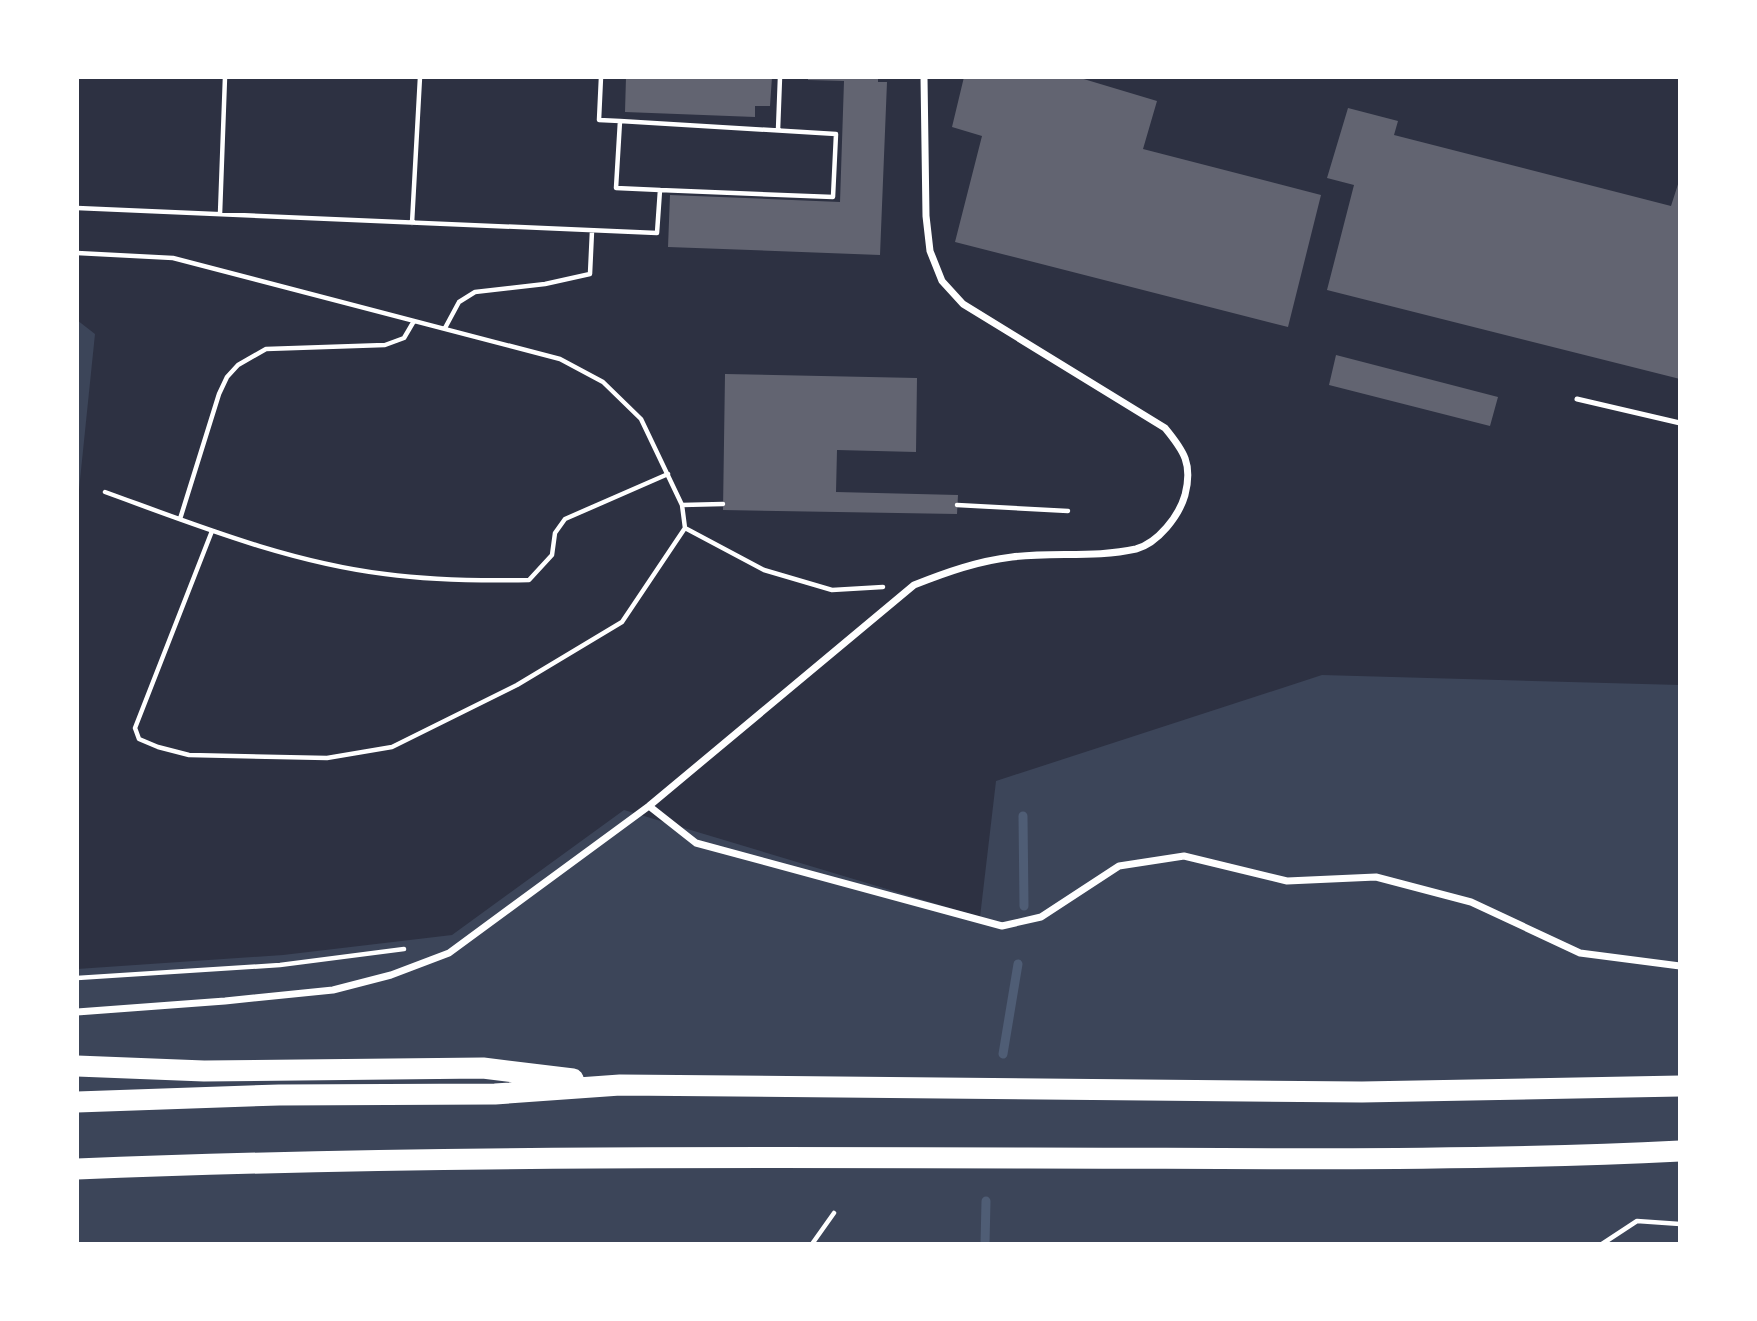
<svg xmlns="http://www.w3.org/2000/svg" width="1757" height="1321" font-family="'PT Sans Narrow',sans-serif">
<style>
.green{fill:#3c4559}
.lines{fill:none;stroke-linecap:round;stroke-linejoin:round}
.stream{stroke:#4f5d75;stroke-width:9}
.building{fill:#626471}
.path{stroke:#fff;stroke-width:4.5}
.service{stroke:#fff;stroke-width:5}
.minor{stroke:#fff;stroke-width:7}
.motorway{stroke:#fff;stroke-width:21}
</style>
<rect width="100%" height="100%" fill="#2d3142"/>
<path class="green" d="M77,320L95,334L77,509Z
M1322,675L1680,685V1244H77V969L283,955L452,935L624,810L980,917L996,781Z"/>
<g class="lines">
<path class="stream" d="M1023,816L1024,906
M1003,1054L1018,964
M985,1244L986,1201"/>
</g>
<path class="building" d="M626,77H772L770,106H755V117L625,112Z
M808,77H878V82H887L880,255L668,247L670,195L840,202L844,81L808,80Z
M964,77H1077L1157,101L1143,149L1321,195L1288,327L955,242L982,136L952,127Z
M1348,108L1398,121L1394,135L1671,206L1680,178V379L1327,290L1354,185L1327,178Z
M1336,355L1498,397L1490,426L1329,385Z
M725,374L917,378L916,452L837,450L836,492L958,495L957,514L723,510Z"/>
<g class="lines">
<path class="path" d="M620,121L836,134L833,197L660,190
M778,130L780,77
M77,208L657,233L660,190L616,188L620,121L599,120L601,77
M220,214L225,77
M412,223L420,77
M77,253L173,258L560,359L603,382L641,419L682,505L723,504
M445,328L459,302L475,292L545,284L590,274L592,231
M105,492C196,525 288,562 385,574C430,580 483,581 529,580L552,555L555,533L565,519L668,474
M682,505L685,528
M957,505L1068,511
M180,519L219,394L227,377L238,365L266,349L385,345L404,338L414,321
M212,531L135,728L139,739L158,747L189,755L327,758L392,747L517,685L622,622L685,528L764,570L832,590L883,587
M77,978L280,965L404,949
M812,1244L834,1213
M1602,1244L1637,1221L1680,1224"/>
<path class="service" d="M1577,399L1680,423"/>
<path class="minor" d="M649,806L696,843L1002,926L1041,917L1119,866L1184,856L1287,881L1376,877L1471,902L1580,953L1680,966
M77,1012L225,1001L333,990L391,975L449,953L649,806L914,585C947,572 978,561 1012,557C1053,552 1096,558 1136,549C1158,543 1179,516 1185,495C1193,464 1184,451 1165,428L963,304L942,281L930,251L926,216L924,77"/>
<path class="motorway" d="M77,1066L204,1071L483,1068L573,1079
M77,1102L279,1095L495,1094L620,1085L1362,1092L1680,1086
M77,1169C394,1156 711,1157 1028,1158C1245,1158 1463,1162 1680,1151"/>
</g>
<rect width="1757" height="1321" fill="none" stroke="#ffffff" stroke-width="158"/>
</svg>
